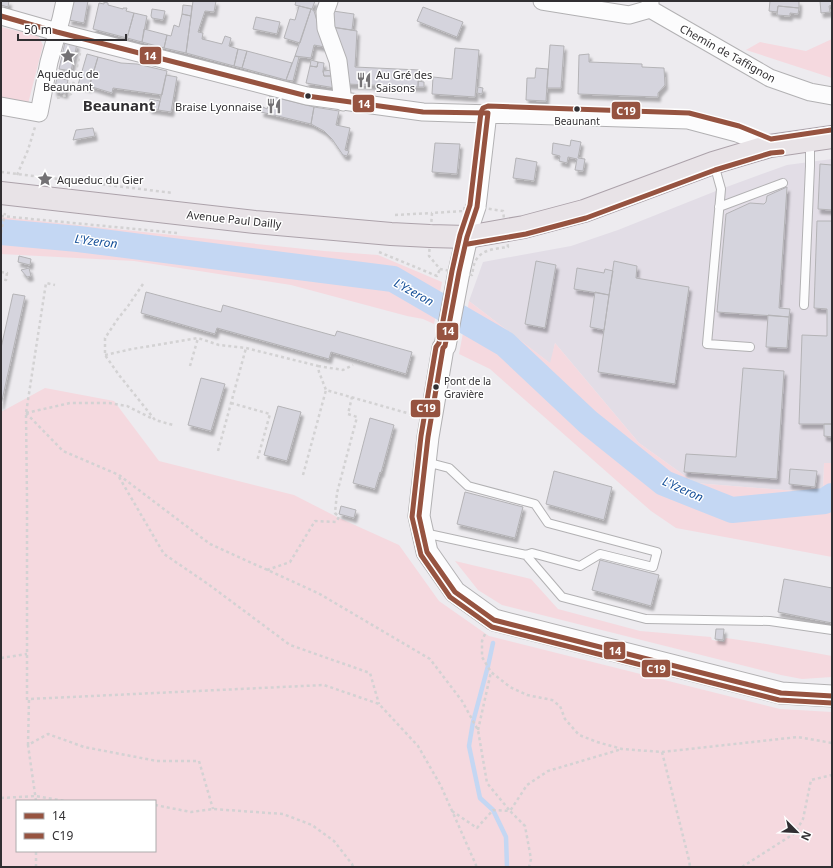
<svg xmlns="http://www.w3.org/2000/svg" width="833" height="868" font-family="'Noto Sans',sans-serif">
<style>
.built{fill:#e2dde6}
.green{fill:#f5d9df;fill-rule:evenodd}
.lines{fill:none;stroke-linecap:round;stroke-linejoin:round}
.stream{stroke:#c4d7f3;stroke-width:4.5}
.river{stroke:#c4d7f3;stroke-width:26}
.building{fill:#d5d4dd;stroke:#b4b3b6;filter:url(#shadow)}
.service-casing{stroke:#b2b1b3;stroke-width:10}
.minor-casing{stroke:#b2b1b3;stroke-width:19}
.tertiary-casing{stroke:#b2b1b3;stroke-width:23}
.primary-casing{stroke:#aca2aa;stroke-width:24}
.path{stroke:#d3d2d3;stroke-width:2.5;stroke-dasharray:3 3;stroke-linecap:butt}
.service{stroke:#fcfcfd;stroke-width:8}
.minor{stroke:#fcfcfd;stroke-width:17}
.tertiary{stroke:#fcfcfd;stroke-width:21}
.primary{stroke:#e8e3e7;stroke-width:22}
.path-bridge{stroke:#d3d2d3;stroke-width:2.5;stroke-dasharray:3 3;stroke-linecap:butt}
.bus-1-casing{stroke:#fff;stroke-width:8}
.bus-2-casing{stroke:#fff;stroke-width:8}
.bus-1{stroke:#965340;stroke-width:5}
.bus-2{stroke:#965340;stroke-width:5}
.bus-dot{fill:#312f32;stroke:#fff;stroke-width:1.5}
.labels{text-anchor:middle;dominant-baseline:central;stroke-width:3;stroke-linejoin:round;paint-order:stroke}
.bus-label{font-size:10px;fill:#312f32;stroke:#fff}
.street-label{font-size:11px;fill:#312f32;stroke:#fff}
.poi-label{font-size:11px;fill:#312f32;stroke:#fff;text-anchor:start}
.water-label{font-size:12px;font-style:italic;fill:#144f98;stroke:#fff}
.district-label{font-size:15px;font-weight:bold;fill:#312f32;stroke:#fff}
.line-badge{stroke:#fff;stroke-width:1.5}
.badge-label{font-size:11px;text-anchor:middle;font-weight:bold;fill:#fff}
</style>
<defs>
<filter id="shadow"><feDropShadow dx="2.5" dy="4.5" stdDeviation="1" flood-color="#0004"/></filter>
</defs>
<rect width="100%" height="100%" fill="#edebef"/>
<path class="built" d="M832,159V463H824L823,493L695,483L639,443L555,343L551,364L469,301L483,262L571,246L618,230L721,189L787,165Z"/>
<path class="green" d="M1,27L38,36L43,45L28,104L1,99Z
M832,39V78L746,50L760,42L806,51Z
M1,217L324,251L378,255L442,282L434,324L423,319L407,316L291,285L134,261L1,254Z
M469,301L550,363L555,343L639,443L695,483L823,493L824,463H832V557L676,528L651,511L490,369L459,354Z
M45,388L114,401L159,461L294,495L337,517L399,545L439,601L489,636L780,709L832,712V867H1V412ZM17,801H155V851H17Z
M455,561L531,579L558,609L640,631L711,637L712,640L724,642L726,638L760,643L832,656V677L802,679L781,675L502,605L478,590Z"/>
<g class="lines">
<path class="stream" d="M493,643L488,666L473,722L469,746L480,798L493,810L506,837L507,867"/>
<path class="river" d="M1,232L78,239L393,279L505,344L588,422L664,483L732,510L825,501L832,496"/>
</g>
<path class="building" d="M1,1H9L8,7L1,5Z
M73,1H88L84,23L69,20Z
M193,1H216L214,12L205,11L198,32L203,33L202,39L222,44L225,36L231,38L229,46L238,49L234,66L186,53Z
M296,1H315L312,9L295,5Z
M770,1H799V8L778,6L777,12L769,11Z
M820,1H832V5L829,6L830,12L821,13Z
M104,2L108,3V5L123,9V8H127L126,11L134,13L127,38L93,29L99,3L104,4Z
M183,5L192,6L191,16L182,14Z
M299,6L311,9L300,43L284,38L290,19L295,20Z
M778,6L799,8L798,14L790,13V16L777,15Z
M423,7L463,22L457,37L417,21Z
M152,9L165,11L163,20L152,18L151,16Z
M311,9L314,11L325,47L314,45L311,58L295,56Z
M333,11L354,14L352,30L332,27Z
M134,13L147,16L142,42L127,38Z
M182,14L191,16L186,53L164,48L167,35L171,36L174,25L179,27Z
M256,17L280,22L277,34L253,29Z
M331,27L357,31L355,67L419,70L418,87L347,84Z
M144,29L167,35L164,48L142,42Z
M65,42L77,44L71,71L59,69Z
M550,45L564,46L561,88H547Z
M455,48L479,50L475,97L432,94L433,77L452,79Z
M238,49L247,51L242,68L234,66Z
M247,51L292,63L286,80L242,68Z
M87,54L98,57L89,88L78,85Z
M589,54V62L642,64V67L664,68L665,85L658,93V97L578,94L579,55Z
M295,56L299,57L293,81L286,80Z
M98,57L121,63L137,64L167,71L162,95L113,88L112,93L89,86Z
M311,60L318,62L317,67L310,66Z
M318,62L324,63L323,71L324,76H333L335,88L306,83L310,66L317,67Z
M536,68L548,69L546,101L526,100L527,78H535Z
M332,70L333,76H324L323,71Z
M166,75L177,77L171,112L158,110Z
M57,78L68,80L65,94L54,91Z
M418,81L424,82V87H418Z
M478,87L483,88L482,94L477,93Z
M270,96L314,107L311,124L261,112L263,107L267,109Z
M150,99L160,101L158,110L149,109Z
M314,107L339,111L336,125L350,128L345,150L349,151L347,156L343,155L332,139L324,131L311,124Z
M93,128L95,136L73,140L76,130Z
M571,140L581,142L578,158L585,159L583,171L575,170L577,159L568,157L567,163L559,161L560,156L552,154L553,143L570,146Z
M435,143L460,144L457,174L432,172Z
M516,158L537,162L534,181L513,178Z
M820,164L832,165V210L818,209Z
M787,187L779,308L790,309L789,317L717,312L726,214L750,203L764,204L766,202L767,196Z
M817,221H832V424H799L802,335L827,336V309L814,308Z
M19,256L31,259L30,265L18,262Z
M536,261L556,265L545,328L525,324Z
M614,261L637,266L636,278L689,287L675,384L598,372Z
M29,268L31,276L27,277L21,270Z
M577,268L604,273L605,269L613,271L609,295L574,289Z
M146,292L221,312L223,305L335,336L337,331L412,352L406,374L331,352L329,359L217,328L215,334L141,313Z
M595,292L609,295L604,330L590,327Z
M13,294L25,296L1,405V348Z
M768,315L789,317L787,348L766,347Z
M743,368L784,371L777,479L684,472L686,454L736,457Z
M201,378L225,384L211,431L188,425Z
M278,406L301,412L287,461L264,455Z
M370,418L394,425L381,473L380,472L375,489L353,483Z
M824,424H832V437L824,436Z
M790,469L817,471L815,487L789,484Z
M554,471L612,487L604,520L546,504Z
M465,492L523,507L515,538L457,524Z
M341,506L356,510L354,518L339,514Z
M600,560L659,575L651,606L592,590Z
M784,579L832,588V623L778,612Z
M716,629H724L723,640L715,639Z"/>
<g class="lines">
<defs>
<path id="service" d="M714,164L721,189L707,344L750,347
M719,207L783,183
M804,305L810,166V141
M424,533L526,555L532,553L580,566L600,554L653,567L657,552L548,523L535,504L468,486L449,468L426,462
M526,555L562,597L646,619L770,621L832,630"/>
<path id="minor" d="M329,1L325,12L326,28L338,61L343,102
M542,1L629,15L650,9
M650,1V9L770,78L810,92L832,96
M1,16L57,32L307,96L423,112L688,120L737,133L770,146
M1,106L39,113L49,62L61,19L65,1
M467,237L477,207L488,113"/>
<path id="tertiary" d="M467,237L459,272L445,346L443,348L428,437L419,516L427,552L455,592L494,620L781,693L832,696"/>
<path id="primary" d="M1,193L255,222L391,234L430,236L467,237L524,227L584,211L713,163L770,146L832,137"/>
</defs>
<use href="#service" class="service-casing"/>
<use href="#minor" class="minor-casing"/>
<use href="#tertiary" class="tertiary-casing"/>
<use href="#primary" class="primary-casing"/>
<path class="path" d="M57,98L71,94L80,53
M1,172L173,193
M17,175L28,150L35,127
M465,205L503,211L508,247C495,249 481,249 475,262C473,266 473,271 472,275L440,269L429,256L432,213L464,211Z
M395,215L432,213
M1,216L177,233
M379,252L437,276L440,269
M1,272L7,273L6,280L1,279
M143,284L128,306L117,320L105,338V355L119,375L155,420L173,425
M105,355L132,349L198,338L219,345L246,348L318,366L319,372L326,390L414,415
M190,366L198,338
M318,366L343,370L353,365
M231,403L270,414L257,461
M26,413L63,451L119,475L210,544L318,593L430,659L462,701L478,730L487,783L510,811L527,785L548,771L622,749
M26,413L70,403H109L127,406L153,419
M218,451L246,348
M303,475L326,390
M119,477L164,554L208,584L290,645L370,673L379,704
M267,570L290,562L315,521L336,522L339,517L335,513L337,493L357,417L348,414L352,397
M485,634L482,641V657L491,672L510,687L527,695L552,700L560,706L565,719L579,735L597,742L622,749L662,752L798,737L832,743
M1,658L27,654
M27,700V500L26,413L46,283L55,285
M478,730L491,672
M28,745L29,699L324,685L379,704L418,746L441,786L476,865V867
M662,752L689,860L690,867
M1,798L36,796L65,801
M36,801L28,745L48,734L84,747L157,761H199L213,809
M155,805L191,812L213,809L283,814L312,825L334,841L352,864L353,867
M452,811L477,828L493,810L510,811L525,826L531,859L529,867
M36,867V851
M742,867L795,833L803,819L811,780L832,775"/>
<use href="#service" class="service"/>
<use href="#minor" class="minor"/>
<use href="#tertiary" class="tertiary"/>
<use href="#primary" class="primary"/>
<path class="path-bridge" d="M1,233L5,213"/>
<defs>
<path id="bus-1" d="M1,16L57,32L307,96L423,112L488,113
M488,113L477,207L467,237L459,272L445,346L443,348L428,437L419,516L427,552L455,592L494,620L781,693L832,696"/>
<path id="bus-2" d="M831,130L771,139L739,126L689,113L488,106L483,108L481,112L470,205L460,235L452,271L439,343L436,347L421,436L412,517L421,555L450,597L492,627L779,700L832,703
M468,244L526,234L586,218L715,170L771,153L782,152"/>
</defs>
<use href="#bus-1" class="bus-1-casing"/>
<use href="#bus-2" class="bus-2-casing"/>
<use href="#bus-1" class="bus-1"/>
<use href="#bus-2" class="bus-2"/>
</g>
<defs>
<symbol id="sight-bare" viewBox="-9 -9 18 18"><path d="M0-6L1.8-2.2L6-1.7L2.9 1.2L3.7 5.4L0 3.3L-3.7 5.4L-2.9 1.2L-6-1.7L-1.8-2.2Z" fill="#737174" stroke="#fff" stroke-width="2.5" paint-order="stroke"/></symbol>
<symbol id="restaurant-bare" viewBox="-9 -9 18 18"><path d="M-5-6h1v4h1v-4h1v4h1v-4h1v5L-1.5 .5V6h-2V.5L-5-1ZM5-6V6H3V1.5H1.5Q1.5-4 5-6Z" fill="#737174" stroke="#fff" stroke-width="2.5" paint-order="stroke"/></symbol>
</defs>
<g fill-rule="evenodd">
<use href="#sight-bare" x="57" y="45" width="22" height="22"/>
<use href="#restaurant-bare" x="353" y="69" width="22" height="22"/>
<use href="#restaurant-bare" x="263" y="95" width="22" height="22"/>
<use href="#sight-bare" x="34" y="168" width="22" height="22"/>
</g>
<g class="bus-dot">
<circle cx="308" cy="96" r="3.5"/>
<circle cx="577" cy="109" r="3.5"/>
<circle cx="436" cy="387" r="3.5"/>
</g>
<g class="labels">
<g class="bus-label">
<text x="577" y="121">Beaunant</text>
<text x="444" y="381" text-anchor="start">Pont de la<tspan x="444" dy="13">Gravière</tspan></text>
</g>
<g class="street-label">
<text transform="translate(728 53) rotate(29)">Chemin de Taffignon</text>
<text transform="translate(234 219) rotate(6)">Avenue Paul Dailly</text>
</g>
<g class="poi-label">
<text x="68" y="73" text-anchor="middle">Aqueduc de<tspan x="68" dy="13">Beaunant</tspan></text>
<text x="376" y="74">Au Gré des<tspan x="376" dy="13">Saisons</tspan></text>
<text x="262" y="106" text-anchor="end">Braise Lyonnaise</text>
<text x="57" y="179">Aqueduc du Gier</text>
</g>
<g class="water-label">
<text transform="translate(96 241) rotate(7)">L'Yzeron</text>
<text transform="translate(414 292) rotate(29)">L'Yzeron</text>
<text transform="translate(683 489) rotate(24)">L'Yzeron</text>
</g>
<g class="district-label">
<text x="119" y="105">Beaunant</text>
</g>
</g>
<g class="line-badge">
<rect x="139" y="46" width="23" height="19" rx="4" fill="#965340"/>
<rect x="352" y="94" width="23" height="19" rx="4" fill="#965340"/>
<rect x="611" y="101" width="30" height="19" rx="4" fill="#965340"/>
<rect x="436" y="322" width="23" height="19" rx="4" fill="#965340"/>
<rect x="410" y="399" width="31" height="19" rx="4" fill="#965340"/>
<rect x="603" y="641" width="23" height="19" rx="4" fill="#965340"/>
<rect x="641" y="659" width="30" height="19" rx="4" fill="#965340"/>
</g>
<g class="badge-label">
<text x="150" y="60">14</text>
<text x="364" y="108">14</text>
<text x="626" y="115">C19</text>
<text x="448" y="335">14</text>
<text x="426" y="412">C19</text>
<text x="615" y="655">14</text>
<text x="656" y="673">C19</text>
</g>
<rect width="833" height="868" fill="none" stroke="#312f32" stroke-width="4"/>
<rect x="16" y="800" width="140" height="52" fill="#ffffff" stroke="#adacad"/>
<rect x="24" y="813" width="20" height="6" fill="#965340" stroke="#adacad"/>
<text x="52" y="820" font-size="12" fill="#312f32">14</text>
<rect x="24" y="833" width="20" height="6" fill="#965340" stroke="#adacad"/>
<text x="52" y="840" font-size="12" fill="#312f32">C19</text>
<g transform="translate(797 832) rotate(114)" stroke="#ffffff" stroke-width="3" paint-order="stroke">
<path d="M0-3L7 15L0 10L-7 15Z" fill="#312f32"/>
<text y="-6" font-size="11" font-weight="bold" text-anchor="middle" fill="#312f32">N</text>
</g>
<path d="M18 34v6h108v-6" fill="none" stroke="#312f32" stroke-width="2"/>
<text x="24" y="34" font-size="12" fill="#312f32" stroke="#ffffff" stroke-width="3" paint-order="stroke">50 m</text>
</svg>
